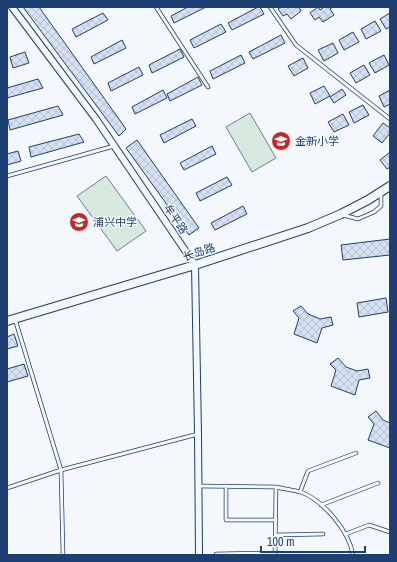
<svg xmlns="http://www.w3.org/2000/svg" width="397" height="562" font-family="'Archivo Narrow','Noto Sans SC',sans-serif">
<style>
.garden{fill:#d7e8df;stroke:#687fa3}
.building{fill:url(#building-cross-hatch);stroke:#1d3f73}
.lines{fill:none;stroke-linecap:round;stroke-linejoin:round}
.service-casing{stroke:#1d3f73;stroke-width:4.5}
.minor-casing{stroke:#1d3f73;stroke-width:8}
.tertiary-casing{stroke:#1d3f73;stroke-width:10}
.service{stroke:#f4f7fb;stroke-width:3}
.minor{stroke:#f4f7fb;stroke-width:6}
.tertiary{stroke:#f4f7fb;stroke-width:8}
.labels{text-anchor:middle;dominant-baseline:central;stroke-width:3;stroke-linejoin:round;paint-order:stroke}
.poi-label{font-size:11px;fill:#1d3f73;stroke:#f4f7fb;text-anchor:start}
.street-label{font-size:11px;fill:#1d3f73;stroke:#f4f7fb}
</style>
<defs>
<pattern id="building-cross-hatch" width="8" height="8" patternUnits="userSpaceOnUse"><rect width="8" height="8" fill="#d5e0f0"/><path d="M0 0l8 8M0 8l8-8" fill="none" stroke="#b6c1d1"/></pattern>
</defs>
<rect width="100%" height="100%" fill="#f4f7fb"/>
<path class="garden" d="M250,113L276,158L252,172L226,127Z
M106,176L146,231L117,251L77,196Z"/>
<path class="building" d="M23,7H39L126,129L119,136Z
M188,7H206L174,23L171,16Z
M258,7H260L264,14L232,30L228,23Z
M281,7H299L301,11L291,19L287,14L283,16L278,9Z
M318,7L320,10L324,7H333L330,9L334,15L323,22L319,17L315,20L310,13Z
M103,13L108,20L76,37L72,29Z
M390,13V27L386,29L380,19Z
M375,21L381,31L366,39L361,29Z
M221,24L226,32L194,48L190,40Z
M353,32L359,42L344,50L339,40Z
M281,35L285,43L253,59L249,52Z
M122,40L126,48L94,64L91,57Z
M333,43L338,53L324,61L318,50Z
M180,49L184,57L152,73L149,65Z
M25,52L29,63L13,68L10,57Z
M241,55L245,63L213,79L210,71Z
M384,55L389,65L375,73L369,63Z
M303,58L308,68L294,76L288,66Z
M364,65L370,75L356,83L350,73Z
M139,67L143,75L111,91L108,83Z
M198,77L202,85L170,101L167,94Z
M38,79L43,88L7,98V88Z
M324,86L330,96L315,104L310,93Z
M342,89L346,95L334,103L330,97Z
M163,90L167,98L135,114L132,107Z
M390,90V104L384,107L379,96Z
M363,105L369,115L354,123L349,112Z
M58,106L63,115L10,130L8,120Z
M343,114L349,125L334,132L328,122Z
M192,119L196,126L164,143L160,135Z
M383,123L390,128V133L382,143L373,136Z
M79,134L84,142L31,157L29,147Z
M137,140L199,228L189,235L126,148Z
M212,146L216,154L184,170L180,163Z
M18,151L21,161L7,165V154Z
M390,152V167L387,169L380,160Z
M227,177L232,185L200,201L196,193Z
M243,206L247,214L215,230L211,223Z
M390,239V255L343,260L341,245Z
M386,298L388,312L359,317L357,303Z
M301,306L308,314L320,319L331,317L333,325L322,328L317,343L294,334L299,318L293,311Z
M14,334L18,346L7,349V337Z
M338,358L346,367L357,371L368,369L370,378L359,380L355,395L331,386L336,370L330,364Z
M24,364L28,376L7,382V369Z
M376,411L383,420L390,423V448L368,440L374,424L368,417Z"/>
<g class="lines">
<defs>
<path id="service" d="M156,7L208,87
M270,7L296,45L390,119
M7,176L114,146
M343,215L358,219L374,212L381,206V193
M15,319L61,470L63,555
M199,486L276,487L275,555
M226,486V520H276
M276,487C284,489 293,490 301,492C324,501 349,531 353,555
M7,488L61,470L198,434
M300,492L308,471L356,453
M321,505L378,483
M346,534L369,525L390,532
M276,535L323,534
M216,554L275,553"/>
<path id="minor" d="M12,7L96,119L195,265L198,434L199,555"/>
<path id="tertiary" d="M7,321L195,265L308,228L341,214L368,200L390,186"/>
</defs>
<use href="#service" class="service-casing"/>
<use href="#minor" class="minor-casing"/>
<use href="#tertiary" class="tertiary-casing"/>
<use href="#service" class="service"/>
<use href="#minor" class="minor"/>
<use href="#tertiary" class="tertiary"/>
</g>
<defs>
<symbol id="school-disc" viewBox="-11 -11 22 22"><circle r="9.5" fill="#c62828" stroke="#f4f7fb"/><path d="M0-5L7-2L0 1L-7-2ZM-4 1L0 2.5L4 1V4Q0 6-4 4Z" fill="#fff"/></symbol>
</defs>
<g fill-rule="evenodd">
<use href="#school-disc" x="270" y="130" width="22" height="22"/>
<use href="#school-disc" x="68" y="211" width="22" height="22"/>
</g>
<g class="labels">
<g class="poi-label">
<text x="295" y="141">金新小学</text>
<text x="93" y="222">浦兴中学</text>
</g>
<g class="street-label">
<text transform="translate(176 219) rotate(56)">牟平路</text>
<text transform="translate(199 252) rotate(-18)">长岛路</text>
</g>
</g>
<rect width="397" height="562" fill="none" stroke="#1d3f73" stroke-width="16"/>
<path d="M261 546v6h104v-6" fill="none" stroke="#1d3f73" stroke-width="2"/>
<text x="267" y="546" font-size="12" fill="#1d3f73" stroke="#f4f7fb" stroke-width="3" paint-order="stroke">100 m</text>
</svg>
